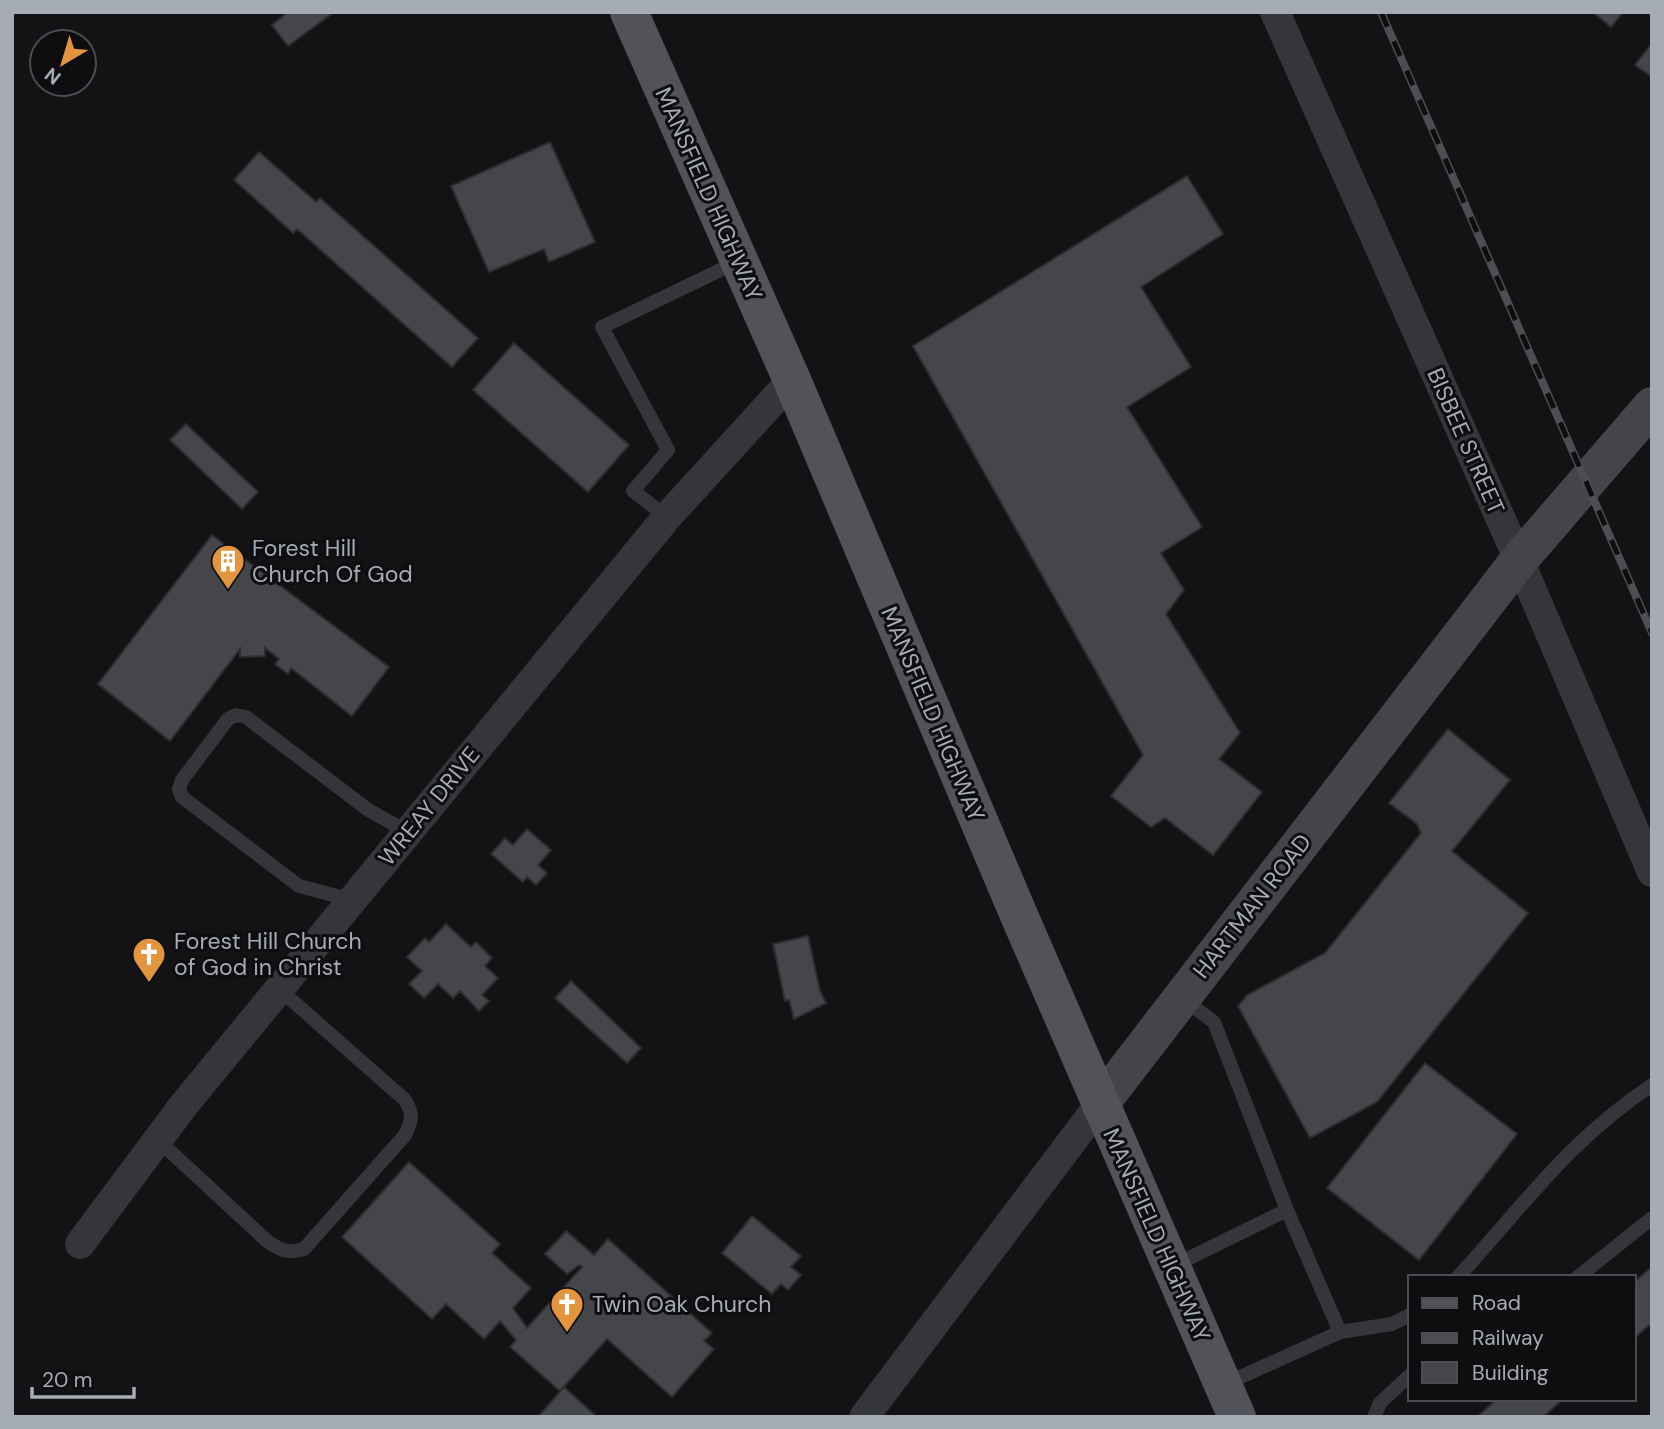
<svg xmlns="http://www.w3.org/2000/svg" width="1664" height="1429" font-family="'DM Sans',sans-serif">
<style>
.building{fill:#45464a;stroke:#2d2e30;stroke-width:2}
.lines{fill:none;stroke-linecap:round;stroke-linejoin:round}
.lane{stroke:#343639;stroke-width:14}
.street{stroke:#343639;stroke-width:30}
.secondary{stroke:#434549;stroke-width:38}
.primary{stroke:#515358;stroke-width:38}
.rail-casing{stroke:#4c4e52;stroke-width:8}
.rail{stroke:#0e0e10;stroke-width:5;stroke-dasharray:16;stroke-linecap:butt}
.labels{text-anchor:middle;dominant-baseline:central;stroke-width:6;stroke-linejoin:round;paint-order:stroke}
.street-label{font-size:23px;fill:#a6acb4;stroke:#0e0e10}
.poi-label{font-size:23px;fill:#a6acb4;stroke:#0e0e10;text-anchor:start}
</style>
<rect width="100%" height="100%" fill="#131315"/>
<path class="building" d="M288,12L299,13L334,12L288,46L272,25Z
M1593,12H1623L1611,27Z
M1652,43V77L1635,65Z
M550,142L595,242L549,262L544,249L489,272L451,186Z
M259,152L316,202L320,198L478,338L452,367L297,229L293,233L234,180Z
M1187,176L1223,234L1141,287L1191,367L1127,407L1202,527L1161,553L1184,590L1166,614L1240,733L1219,759L1262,792L1213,855L1165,818L1151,827L1111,796L1143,755L913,346Z
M514,343L629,445L588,492L473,390Z
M186,424L258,492L242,509L170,440Z
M212,535L389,667L352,716L291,668L288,674L275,664L279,659L265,648V656L240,657V649L170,741L98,684Z
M1448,729L1510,780L1452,851L1528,913L1377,1102L1310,1138L1238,1006L1247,995L1325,953L1421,833L1417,824L1389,803Z
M527,829L551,850L538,865L547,873L536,885L527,877L523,882L491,854L505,838L513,845Z
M446,924L471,947L476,942L492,958L485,966L498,978L482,995L489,1001L479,1011L460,991L453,998L438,984L424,998L409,984L422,971L407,957L425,938L429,942Z
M808,936L820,991L826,1003L794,1019L789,1000L785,1001L773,944Z
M571,981L641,1048L627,1063L555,998Z
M1425,1063L1517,1134L1419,1260L1327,1188Z
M409,1162L500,1244L492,1253L531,1288L513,1308L527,1328L582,1267L579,1265L567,1274L545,1254L566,1231L594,1255L608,1239L712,1333L704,1341L714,1349L672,1397L607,1339L560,1391L510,1347L516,1340L500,1321L484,1339L446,1304L432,1319L342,1237Z
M752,1216L801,1256L791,1267L801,1275L788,1290L781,1284L772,1294L722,1253Z
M1652,1267V1323L1634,1338V1282Z
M564,1387L597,1417H538Z
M1497,1399H1563L1543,1417H1477Z"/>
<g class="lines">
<path class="lane" d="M667,517L633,491L668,450L602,327L737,262
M352,900L299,886L182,797L179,789L182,780L228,719L236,715L246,717L367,809L407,832
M158,1140L267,1241C280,1250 288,1254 304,1249L405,1135C412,1121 414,1113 404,1099L279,989
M1173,1266L1287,1210L1214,1022L1183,999
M1458,1277C1524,1205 1568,1141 1652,1085
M1578,1277L1652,1218
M1340,1332L1392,1324L1410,1315
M1223,1385L1340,1332L1287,1210
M1374,1417L1380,1403L1410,1375"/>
<path class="street" d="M1275,12L1519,560L1652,872
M80,1244L183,1106L667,517L792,380
M864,1417L1100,1104"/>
<path class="secondary" d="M1100,1104L1519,560L1652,406"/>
<path class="primary" d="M629,12L792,380L1018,913L1237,1417"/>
<defs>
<path id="rail" d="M1381,12L1652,633"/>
</defs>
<use href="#rail" class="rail-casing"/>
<use href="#rail" class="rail"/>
</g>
<defs>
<symbol id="building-pin" viewBox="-11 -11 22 30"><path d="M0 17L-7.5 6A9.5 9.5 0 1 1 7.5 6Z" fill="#e2953e" stroke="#0e0e10"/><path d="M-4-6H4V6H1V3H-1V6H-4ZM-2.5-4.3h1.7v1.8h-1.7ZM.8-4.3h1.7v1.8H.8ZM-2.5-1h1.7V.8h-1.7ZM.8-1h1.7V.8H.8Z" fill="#fff"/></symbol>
<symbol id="church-pin" viewBox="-11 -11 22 30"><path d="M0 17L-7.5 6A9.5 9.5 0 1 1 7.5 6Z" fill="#e2953e" stroke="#0e0e10"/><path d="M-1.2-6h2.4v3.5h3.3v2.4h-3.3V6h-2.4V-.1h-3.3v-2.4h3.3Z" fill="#fff"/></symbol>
</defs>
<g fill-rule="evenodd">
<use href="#building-pin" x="209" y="542" width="38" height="52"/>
<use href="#church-pin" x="130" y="935" width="38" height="52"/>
<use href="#church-pin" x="548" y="1285" width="38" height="52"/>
</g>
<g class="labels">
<g class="street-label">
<text transform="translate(709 194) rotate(66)">MANSFIELD HIGHWAY</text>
<text transform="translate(1466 441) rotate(66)">BISBEE STREET</text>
<text transform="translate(933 714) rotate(67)">MANSFIELD HIGHWAY</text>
<text transform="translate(429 806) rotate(-51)">WREAY DRIVE</text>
<text transform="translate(1252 906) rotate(-52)">HARTMAN ROAD</text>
<text transform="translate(1157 1235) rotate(66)">MANSFIELD HIGHWAY</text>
</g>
<g class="poi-label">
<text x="252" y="548">Forest Hill<tspan x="252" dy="26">Church Of God</tspan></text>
<text x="174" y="941">Forest Hill Church<tspan x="174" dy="26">of God in Christ</tspan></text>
<text x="592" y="1304">Twin Oak Church</text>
</g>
</g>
<rect width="1664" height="1429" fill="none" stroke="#a6acb4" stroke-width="28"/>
<rect x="1408" y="1275" width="228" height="126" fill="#0e0e10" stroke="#4b4d52" stroke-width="2"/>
<rect x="1422" y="1298" width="35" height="10" fill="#515358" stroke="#4b4d52" stroke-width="2"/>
<text x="1472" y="1310" font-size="21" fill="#a6acb4">Road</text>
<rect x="1422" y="1333" width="35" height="10" fill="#4c4e52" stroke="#4b4d52" stroke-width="2"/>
<text x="1472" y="1345" font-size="21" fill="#a6acb4">Railway</text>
<rect x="1422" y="1362" width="35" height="21" fill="#45464a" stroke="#4b4d52" stroke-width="2"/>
<text x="1472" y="1380" font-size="21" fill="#a6acb4">Building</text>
<g transform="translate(63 63) rotate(218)"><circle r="33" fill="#0e0e10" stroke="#4b4d52" stroke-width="2"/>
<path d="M0-5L12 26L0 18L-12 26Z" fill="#e2953e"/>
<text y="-10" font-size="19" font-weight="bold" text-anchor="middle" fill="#a6acb4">N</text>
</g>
<path d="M32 1387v10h102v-10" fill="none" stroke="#a6acb4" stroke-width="3.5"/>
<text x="42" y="1387" font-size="21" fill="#a6acb4" stroke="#0e0e10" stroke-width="5" paint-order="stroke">20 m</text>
</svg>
